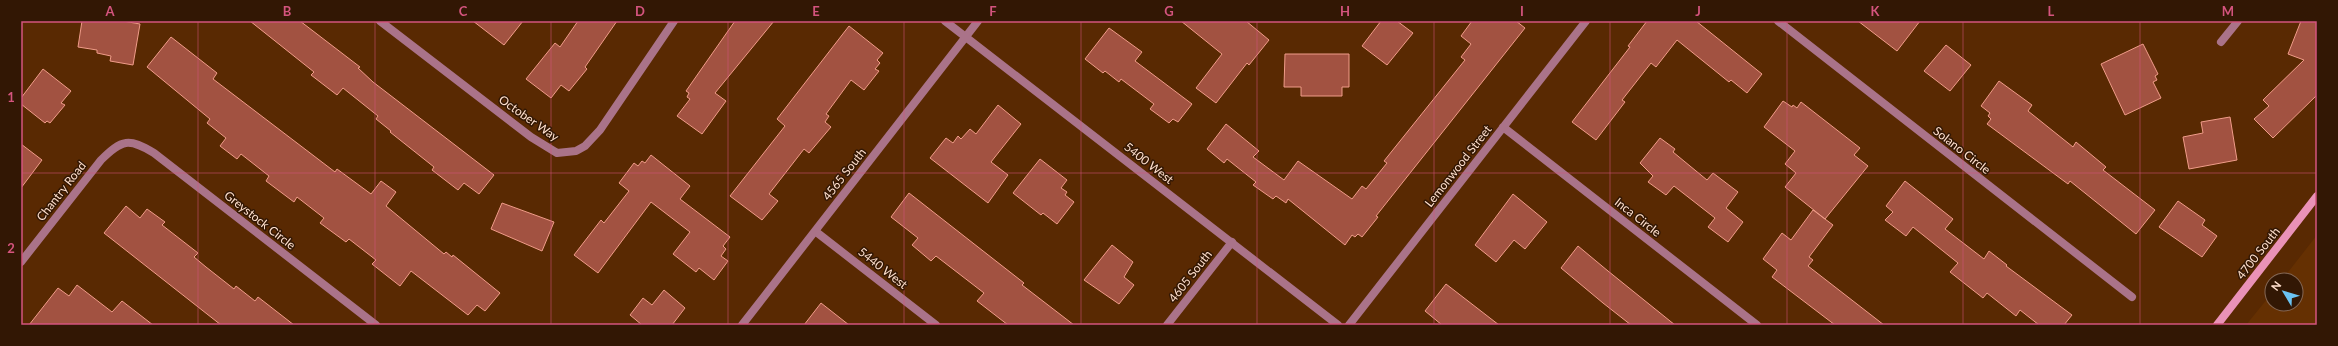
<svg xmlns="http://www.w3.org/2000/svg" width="2338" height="346" font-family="Lato,sans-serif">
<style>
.built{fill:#653002}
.building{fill:#a25241;stroke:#f09c89}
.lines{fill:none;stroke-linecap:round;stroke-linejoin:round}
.minor{stroke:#aa7389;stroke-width:8}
.tertiary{stroke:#aa7389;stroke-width:8}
.secondary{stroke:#ea92b7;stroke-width:8}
.grid{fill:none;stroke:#d4547e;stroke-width:1;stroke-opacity:0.55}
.labels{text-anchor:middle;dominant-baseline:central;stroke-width:3;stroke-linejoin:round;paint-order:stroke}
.street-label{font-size:12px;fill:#ffe0ce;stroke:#321704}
.neatline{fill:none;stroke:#d4547e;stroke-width:1.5}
.grid-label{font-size:13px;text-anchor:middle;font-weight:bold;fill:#d4547e}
</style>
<rect width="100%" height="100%" fill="#592902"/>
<path class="built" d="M2317,235V325H2246L2272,293V304H2296V280H2282Z"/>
<path class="building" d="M82,21H123L140,24L133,65L110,61L111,56L97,53V50L78,47Z
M250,21H300L360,67L358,68L373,82L494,175L479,194L464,183L458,190L432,170L434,167L390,132L391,131L376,119L378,116L343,88L337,95L311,75L314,72Z
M473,21H523L504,45Z
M578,21H617L585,67L587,69L569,91L561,85L551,98L526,79L555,43L560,47Z
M735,21H774L715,93L726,101L702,134L677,116L690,99L687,97L689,93L686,91Z
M1181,21H1246L1269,40L1249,65L1247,63L1216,103L1196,88L1222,54Z
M1381,21H1397L1413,33L1387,65L1362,46Z
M1472,21H1516L1525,28L1376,216L1378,217L1362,237L1358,234L1355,237L1352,235L1345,245L1288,199L1286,203L1276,196L1273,199L1253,185L1256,182L1227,159L1224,163L1207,149L1226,124L1259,151L1253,157L1284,180L1298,161L1352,199L1362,186L1366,189L1387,163L1384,161L1465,60L1461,57L1471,44L1461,36Z
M1647,21H1696L1762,74L1747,93L1731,80L1729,82L1677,40L1656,67L1651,63L1622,100L1625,102L1596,140L1572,122L1630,47L1628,46Z
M1858,21H1920L1897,51Z
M2301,21H2317V95L2273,138L2254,119L2269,106L2263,100L2304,60L2288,54Z
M849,26L883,53L877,60L880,63L875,69L879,71L864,90L851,80L826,114L829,116L825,122L831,127L809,153L804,149L769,194L778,201L762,220L730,196L785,126L777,119Z
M1109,28L1142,52L1135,61L1192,104L1178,122L1173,119L1169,123L1150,109L1154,104L1121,79L1119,82L1105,71L1103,73L1085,59Z
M171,37L217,73L213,79L335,172L337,169L371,194L381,181L396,192L386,206L444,254L446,252L452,257L453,255L500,293L485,311L477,305L468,315L411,271L400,286L372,264L376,260L349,239L346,242L320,223L324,218L297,197L294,202L266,181L269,176L241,154L237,159L220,146L226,138L207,123L210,119L147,67Z
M2143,44L2158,74L2155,76L2157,80L2153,82L2161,98L2125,115L2101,64Z
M1946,45L1971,65L1950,91L1924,71Z
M1285,54H1349V87H1342V96H1301V87H1284Z
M43,69L71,91L61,103L65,105L50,123L47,121L45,123L21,104V98Z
M1999,81L2032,105L2028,111L2073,147L2076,142L2106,167L2103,170L2155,210L2136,234L2070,181L2068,184L1987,124L1991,119L1988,116L1990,113L1981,106Z
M1783,101L1792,107L1793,105L1797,108L1801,102L1860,148L1854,155L1868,166L1825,219L1785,187L1796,173L1785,164L1795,151L1764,127Z
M998,105L1021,124L991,162L1008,175L988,203L930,158L946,138L953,143L958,136L961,139L970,129L976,134Z
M2230,117L2237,160L2189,169L2183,137L2203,133L2201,122Z
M1660,138L1675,149L1673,152L1707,180L1713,173L1738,192L1726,208L1743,222L1728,242L1708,227L1715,218L1674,186L1666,195L1648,182L1653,176L1640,163Z
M21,144L42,160L21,188Z
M651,155L690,186L680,199L730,237L723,246L726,249L721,256L728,261L714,280L699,268L696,272L673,254L690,232L651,202L598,273L574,255L601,220L604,223L629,191L619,183L634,163L638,166L642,161L645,163Z
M1040,159L1067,180L1061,188L1067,192L1065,195L1074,202L1057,224L1043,213L1041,215L1013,193Z
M1905,181L1953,219L1945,229L1984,259L1989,251L2007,265L2006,266L2072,315L2064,325H2039L2020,310L2016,316L1987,293L1983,298L1950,272L1958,263L1913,227L1906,236L1885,220L1893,212L1886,206Z
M909,193L1024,283L1022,285L1074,325H1008L977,301L984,293L936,256L931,261L912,245L918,238L891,217Z
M1513,194L1547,222L1525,249L1514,240L1496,262L1475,245Z
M2178,201L2205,220L2202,225L2217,236L2202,257L2159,227Z
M502,203L554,222L542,251L491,229Z
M126,206L140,218L147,209L165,222L162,225L198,253L194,257L206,267L234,289L236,286L255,301L258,297L294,325H221L104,233Z
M1813,210L1833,225L1809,257L1813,260L1808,266L1884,325H1835L1772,277L1777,270L1763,259L1782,233L1791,240Z
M1112,245L1133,262L1124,277L1134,285L1119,304L1084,280Z
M1578,246L1608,271L1675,325H1631L1603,303L1561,268Z
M1446,284L1499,325H1442L1425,311Z
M77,285L112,312L122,301L153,325H29L58,288L69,296Z
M664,290L685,308L672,325H642L630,315L643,298L652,305Z
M821,303L849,325H804Z"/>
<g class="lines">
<path class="minor" d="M380,21L531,137L557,153L576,151L585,146L600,130L674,21
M1778,21L2132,297
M2221,42L2238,21
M1503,127L1757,325
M815,231L936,325
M21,262L101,160C122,139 129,138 154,153L376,325
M742,325L978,21
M1167,325L1232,242
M1349,325L1586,21"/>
<path class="tertiary" d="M945,21L1338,325"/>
<path class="secondary" d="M2217,325L2317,196"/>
</g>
<path class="grid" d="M198,21V325M375,21V325M551,21V325M728,21V325M904,21V325M1081,21V325M1257,21V325M1434,21V325M1610,21V325M1787,21V325M1963,21V325M2140,21V325M21,173H2317"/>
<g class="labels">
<g class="street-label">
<text transform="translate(529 118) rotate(35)">October Way</text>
<text transform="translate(1962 150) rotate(38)">Solano Circle</text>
<text transform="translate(1149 163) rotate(38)">5400 West</text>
<text transform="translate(1458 166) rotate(-52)">Lemonwood Street</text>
<text transform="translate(844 174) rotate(-52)">4565 South</text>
<text transform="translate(61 191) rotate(-52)">Chantry Road</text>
<text transform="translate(1638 217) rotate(38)">Inca Circle</text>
<text transform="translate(260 220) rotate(38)">Greystock Circle</text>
<text transform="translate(2258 253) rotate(-52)">4700 South</text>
<text transform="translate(883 268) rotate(38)">5440 West</text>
<text transform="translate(1190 276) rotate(-52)">4605 South</text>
</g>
</g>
<rect width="2338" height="346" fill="none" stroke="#321704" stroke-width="44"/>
<g transform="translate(2284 292) rotate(308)"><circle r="19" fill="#321704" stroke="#846755"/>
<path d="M0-3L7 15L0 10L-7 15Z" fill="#6bc3f2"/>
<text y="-6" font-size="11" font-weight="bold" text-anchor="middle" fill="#ffe0ce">N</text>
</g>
<rect x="22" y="22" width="2294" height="302" class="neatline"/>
<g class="grid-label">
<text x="110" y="16">A</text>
<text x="287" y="16">B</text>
<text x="463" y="16">C</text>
<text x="640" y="16">D</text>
<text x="816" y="16">E</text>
<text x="993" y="16">F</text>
<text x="1169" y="16">G</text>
<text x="1345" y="16">H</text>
<text x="1522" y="16">I</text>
<text x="1698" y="16">J</text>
<text x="1875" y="16">K</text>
<text x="2051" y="16">L</text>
<text x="2228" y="16">M</text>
<text x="11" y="102">1</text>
<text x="11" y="253">2</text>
</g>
</svg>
